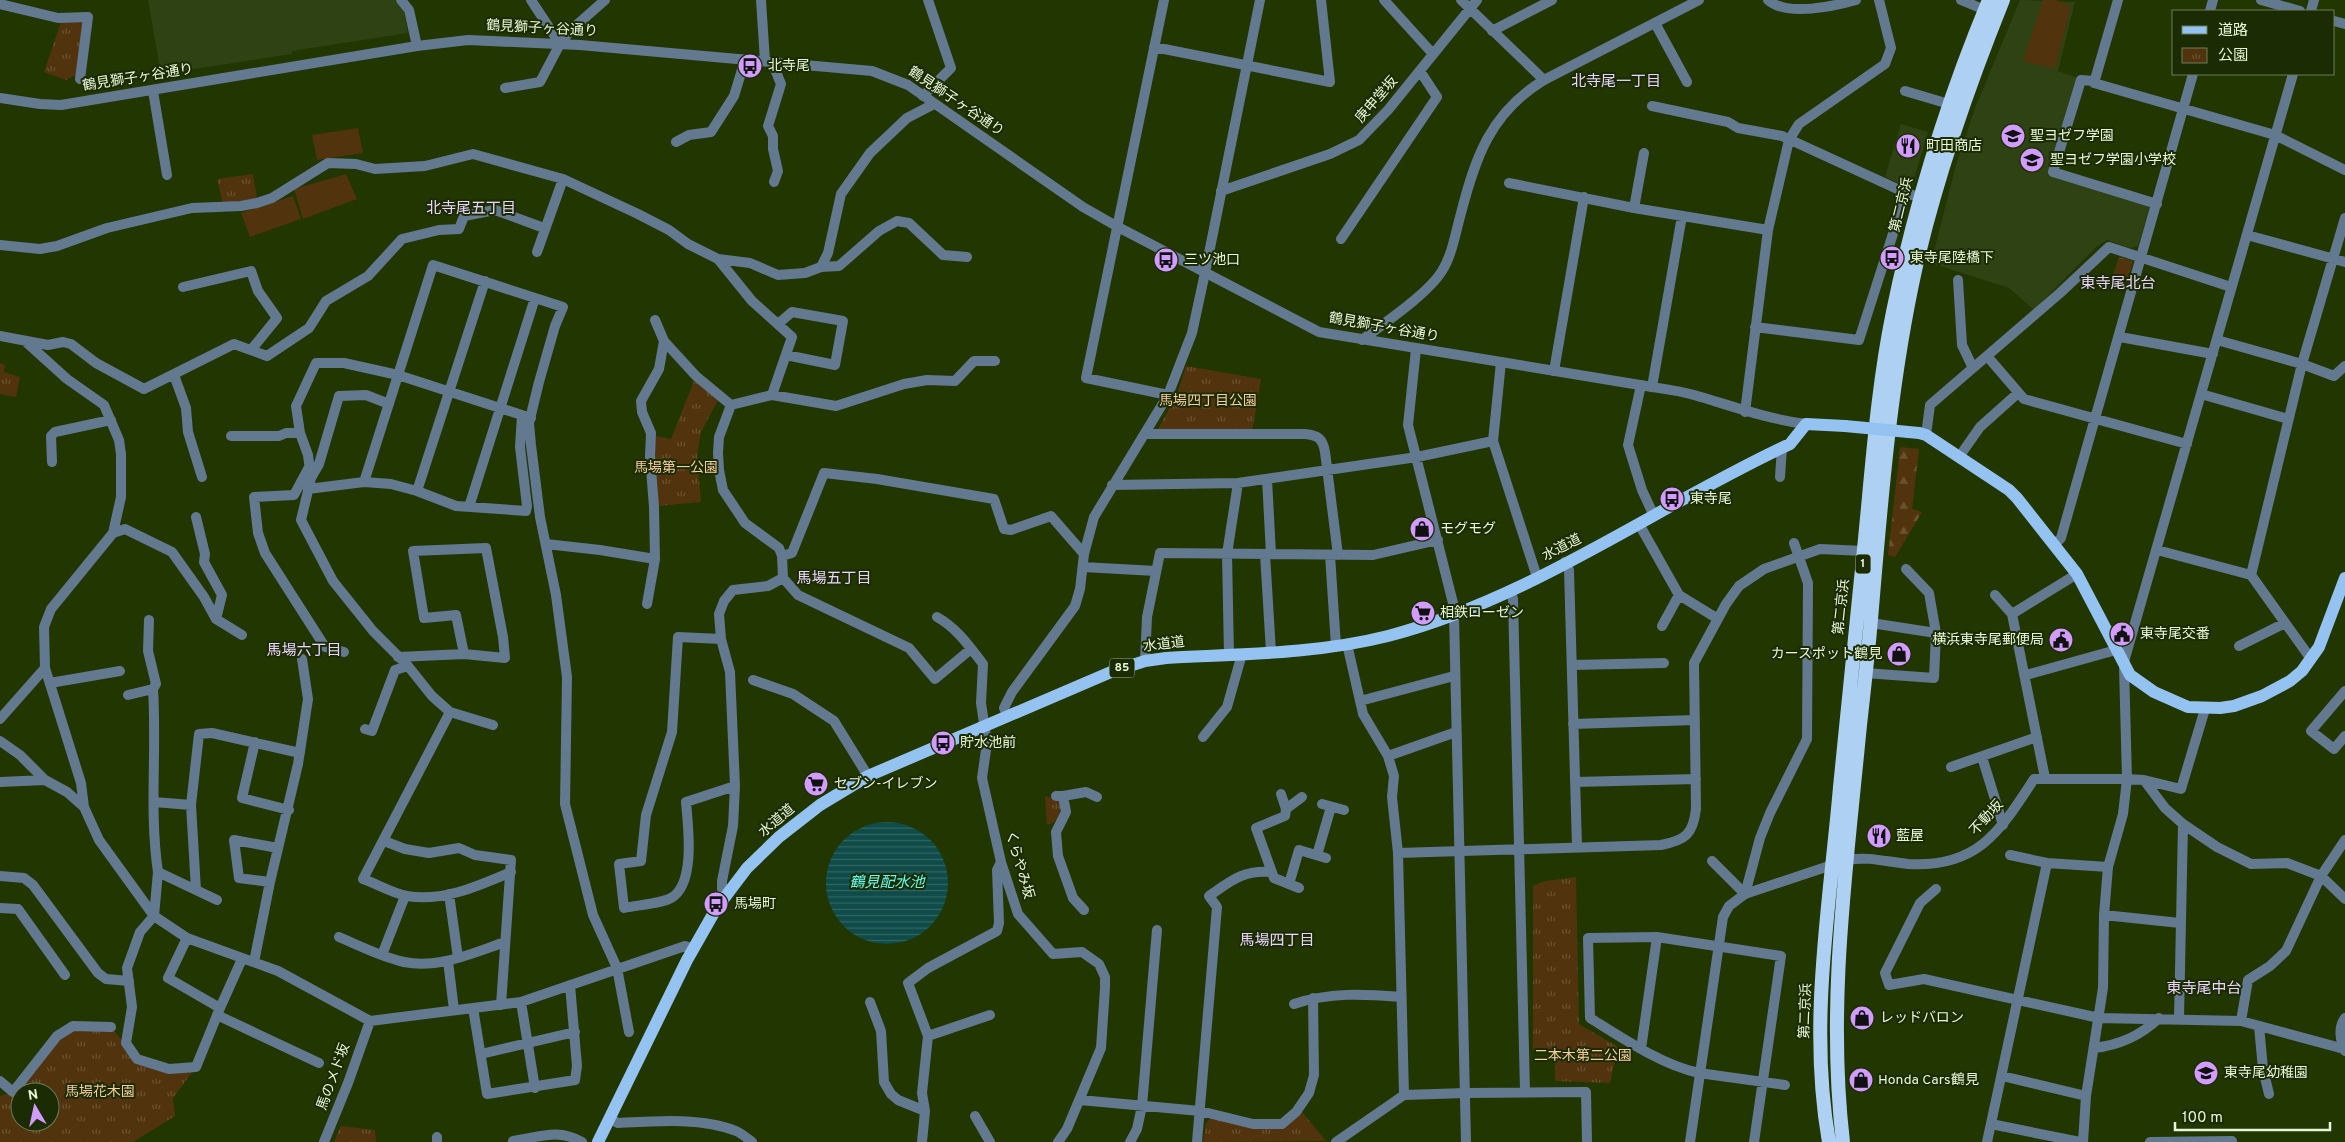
<svg xmlns="http://www.w3.org/2000/svg" width="2345" height="1142" font-family="Overpass,'Noto Sans JP',sans-serif">
<style>
.built{fill:#2f4213}
.green{fill:#51340e}
.forest{fill:url(#forest-firs)}
.park{fill:url(#park-tufts);fill-rule:evenodd}
.water{fill:url(#water-rules)}
.lines{fill:none;stroke-linecap:round;stroke-linejoin:round}
.minor{stroke:#637990;stroke-width:10}
.tertiary{stroke:#637990;stroke-width:10}
.primary{stroke:#94c3f2;stroke-width:12}
.trunk{stroke:#aed0f3;stroke-width:14}
.primary-bridge{stroke:#94c3f2;stroke-width:12}
.labels{text-anchor:middle;dominant-baseline:central;stroke-width:4;stroke-linejoin:round;paint-order:stroke}
.shield{fill:#1b2b03;stroke:#aab999;stroke-width:1}
.shield-label{font-size:12px;font-weight:bold;fill:#e8f6d9}
.street-label{font-size:14px;fill:#e8f6d9;stroke:#1b2b03}
.poi-label{font-size:14px;fill:#e8f6d9;stroke:#1b2b03;text-anchor:start}
.park-label{font-size:14px;fill:#f8cd9f;stroke:#1b2b03}
.neighbourhood-label{font-size:15px;fill:#e9d4fd;stroke:#1b2b03}
.water-label{font-size:15px;font-style:italic;fill:#62f8ef;stroke:#1b2b03}
</style>
<defs>
<pattern id="forest-firs" width="22" height="20" patternUnits="userSpaceOnUse" patternTransform="scale(1.25)"><rect width="22" height="20" fill="#51340e"/><path d="M5 1l3.5 6h-7zM16 11l3.5 6h-7z" fill="#6a5230"/></pattern>
<pattern id="park-tufts" width="24" height="20" patternUnits="userSpaceOnUse" patternTransform="scale(1.25)"><rect width="24" height="20" fill="#51340e"/><path d="M3 7l-1-3M5 7V3M7 7l1-3M15 17l-1-3M17 17v-4M19 17l1-3" fill="none" stroke="#6a5230"/></pattern>
<pattern id="water-rules" width="6" height="5" patternUnits="userSpaceOnUse" patternTransform="scale(1.25)"><rect width="6" height="5" fill="#0f4b48"/><path d="M0 2.5h6" fill="none" stroke="#326662"/></pattern>
</defs>
<rect width="100%" height="100%" fill="#213600"/>
<path class="built" d="M148,0H395L403,9L408,33L292,51V54L161,74Z
M2020,0L2075,2L2058,71L2078,78L2050,175L2150,206L2138,246L2130,248L2107,240L2096,247L2034,310L2009,288L1931,263L1956,165L1975,108Z
M1901,124L1928,132L1911,189L1885,177Z"/>
<path class="green" d="M2043,0H2056L2071,6L2055,69L2023,61Z
M358,128L363,153L317,160L312,135Z
M346,174L357,199L303,219L294,189Z
M293,196L301,219L250,237L241,213Z"/>
<path class="forest" d="M2119,257L2133,261L2127,282L2112,279Z
M1900,447L1919,449L1912,509L1922,512L1895,557L1888,555Z"/>
<path class="park" d="M83,21L76,75L66,80L44,72L61,22Z
M253,174L257,198L223,204L217,179Z
M0,363L5,365L4,372L20,377L16,397L0,394Z
M1186,366L1261,379L1252,432L1157,431L1177,394Z
M696,376L720,396L701,432L697,455L701,502L658,506L653,451L655,436L671,439Z
M1045,796L1060,801C1061,812 1060,822 1047,825Z
M1576,877L1579,1024L1618,1047L1610,1083L1555,1081V1051L1533,1050V886L1545,881Z
M73,1026L111,1027L137,1059L169,1069L196,1067L173,1098L175,1116L133,1142H0V1096L13,1092L57,1036ZM20,1092H50V1122H20Z
M1302,1112L1326,1141L1203,1142L1206,1123L1211,1118L1255,1128Z
M341,1126L375,1130L376,1142H334Z"/>
<path class="water" d="M826 883a61 61 0 1 1 122 0a61 61 0 1 1-122 0Z"/>
<g class="lines">
<path class="minor" d="M401,0L409,10L417,46
M531,0L560,44
M761,0L765,61
M1164,0L1086,378L1168,395
M1384,0L1433,54
M1461,0L1544,80
M1768,0C1787,17 1835,6 1856,0
M1961,0L1985,10
M2118,0L2094,83L2275,135L2345,170
M2261,0L2300,11
M0,4L58,18L88,17L80,79
M2210,11L2213,0
M2311,11L2314,0
M2334,21L2345,24
M1655,23L1687,82
M1492,31L1552,0
M1154,47L1330,82L1321,0
M772,62L781,84L768,126L773,136V149L778,171L774,182
M2095,81L2081,80L2053,172L2157,204
M505,88L540,82L560,44L571,30L605,0
M153,91L167,175
M1905,91L1949,104
M923,96L951,68L928,0
M1652,106L1728,122L1738,128L1782,136L1906,193L1919,197
M676,142L689,135L711,132L734,96L745,60
M1509,183L1634,208L1768,230
M1221,191L1330,154L1359,140L1388,110L1477,0
M1634,208L1644,153
M2247,235L2345,262
M1341,239L1437,97L1420,71
M0,245L40,249L57,246L107,228L192,208L241,206L257,203L272,198L328,163L356,164L375,169L425,166L473,154L563,179L638,214L669,230L688,244L718,259L750,263L778,275L805,273L821,267L839,266L879,231L897,221L909,223L943,255L967,257
M537,252L563,179
M718,259L752,301L792,337L772,395
M821,267L828,253L841,194L870,153L907,118L934,104
M1958,280L1962,345L1973,368
M183,287L251,271L258,291L277,318L251,350
M655,320L664,341L696,376L731,405
M778,324L792,312L843,321L835,365L786,355
M1755,327L1859,340L1906,193
M0,336L48,345L63,342L71,344L96,363L144,389L234,344L267,356L309,328L326,301L368,276L402,239L439,230L459,229L464,216L495,210L544,228
M2120,337L2213,354
M2217,340L2302,364L2334,376L2345,366
M1416,349L1408,425L1454,607V615
M1987,356L2024,399L2187,444
M1501,362L1493,441L1537,577
M1554,371L1584,197
M174,375L186,408L188,432L202,477
M1641,385L1628,445L1642,490L1654,516
M1652,387L1682,216
M2201,394L2288,419
M1745,412L1768,230L1789,140L1799,124L1885,64L1891,48L1879,0
M1145,434H1305C1318,435 1323,439 1325,452L1338,555
M1926,435L1930,405L2060,293L2109,247L2231,287
M231,436H279L286,433H300
M1959,457L1980,427L2018,393
M52,462L51,436L55,432L111,420
M309,467L294,495L254,497L258,533L265,553L325,647L344,652
M1780,477L1782,448
M311,478L319,464L339,396L366,395L389,404
M1267,479L1271,554
M364,482L433,265L563,307L555,326L539,382L529,423L531,445L540,517L556,595L567,677L565,804L593,915L617,968L629,1032
M1112,485L1238,483L1417,457L1493,441
M308,489L364,482L391,484L417,491L456,506L526,511L527,506L520,447L522,415
M417,491L485,281
M469,507L535,298
M196,517L205,554L204,562L222,595L216,619L242,635
M1639,524L1679,595L1718,619
M113,533L125,529L172,552L204,597L216,619
M546,544L600,550L655,559
M2055,544L2061,538L2193,74
M2157,550L2251,575L2302,364L2345,218
M1265,554L1271,652
M1330,555L1336,646
M782,556L792,553L824,473L877,479L994,499L1004,529L1011,530L1051,516L1084,554
M1565,562L1569,570L1577,847
M1083,567L1156,571
M2251,575L2311,659
M1511,591L1513,599L1525,1091
M1995,595L2012,614L2045,778
M647,604L655,559L654,507L650,456L651,433L642,412L641,401L659,369L664,341
M2012,614L2077,574
M937,617C958,629 969,646 983,664L981,703L987,743L982,778L1001,862L1018,914L1053,954L1082,952L1099,964L1105,977V988L1101,1048L1067,1129L1058,1142
M149,620L148,651L156,684L153,689C157,750 149,812 158,872
M1871,623L1936,633L1929,593L1906,569
M1662,626L1679,595
M721,639L678,637L672,732L646,815L641,861L619,864L624,908C637,905 660,904 671,898C696,884 688,826 686,802L735,786
M1347,644L1363,714L1388,756L1394,776L1392,797L1398,853L1404,1095
M2239,646L2285,623
M971,649L935,679L909,648L798,595L783,578L782,556L779,548L745,523L723,490L719,470L718,453L719,437L731,405L772,395L836,406L904,384L927,380L955,381L974,361H995
M1229,655L1227,554L1238,483
M398,657L464,654L505,658L503,637L486,548L413,551L424,618L456,615L464,654
M1145,661L1147,617L1160,553L1373,555L1438,540
M1572,665L1664,663
M2124,666L2125,658L2293,74
M45,668L81,783L84,807L99,840L154,916L187,938L278,971L370,1021L521,1002L685,946L693,949
M1865,673L1934,678L1936,633
M2026,675L2116,650
M753,680L793,694L834,721L868,776
M50,683L120,671
M2345,691L2311,731L2334,749L2345,736
M128,695L153,689
M1360,701L1454,676
M450,712L493,725
M1008,717L1004,708L1012,692L1075,606L1080,589L1084,554L1094,517L1168,395L1192,333L1205,273
M0,719L45,668L44,627L51,609L113,533L121,497V454L119,440L104,405L67,379L25,341
M1573,724L1695,720
M365,729L372,731L395,670L408,666
M1203,737L1227,707L1242,654
M0,741L20,755L45,780L67,792L84,807
M255,742L242,798L289,810
M1388,756L1456,732
M1982,757L2003,825
M1951,767L2037,737
M2144,780L2165,808L2183,824L2217,847L2251,864L2287,863L2321,876L2345,899
M0,782L45,780
M1575,782L1696,779
M1281,794L1286,809L1285,816L1256,828L1274,878L1299,888
M1056,796H1063L1066,812L1056,832L1058,856L1073,898L1084,910
M1063,796L1086,792L1097,797
M154,802L191,805L199,734L212,733L300,753
M1322,804L1344,810
M191,805L196,890
M1286,809L1302,797
M384,841L405,849L429,853L459,848L475,855L511,860L501,1005
M1398,853L1661,845C1686,840 1693,834 1696,809L1694,663L1726,604L1739,586L1764,569L1820,549L1864,551
M1317,855L1331,807
M2010,855L2047,863L2108,867
M1712,861L1745,894L1760,838L1770,813L1807,739L1808,583L1794,543
M511,872C478,886 443,902 407,896C392,893 377,884 363,879L450,712L432,696L408,666L373,631L333,581L301,520L311,478L308,455L300,433L296,406L316,363H344L398,375L531,418
M0,876L24,878L33,885L98,973L106,979L129,981
M270,882L239,878L234,840L278,848
M1289,884L1299,850L1326,858
M1936,889L1920,903L1885,973L1889,985L1924,979L2099,1018L2241,1021L2344,1049
M449,894L458,958
M727,894L722,889V881L733,826L735,786L730,672L721,639L719,614L724,601L733,590L768,586L783,578
M217,900L158,872L154,916L140,932L127,968L132,1007L126,1043L137,1059L169,1069L196,1067L220,1008L242,959
M0,908L18,909L65,975
M2104,915L2180,923
M339,937C360,946 381,957 404,962C438,969 473,953 505,942
M187,938L168,978L220,1008
M382,955L405,896
M448,961L454,1010
M254,962L270,882L298,764L308,699L302,659
M521,1002L535,1088
M870,1002L881,1031L884,1082L891,1094L898,1100L925,1111
M1294,1004C1329,992 1364,994 1401,997
M473,1008L487,1094L575,1080L577,1066L570,985
M217,1015L319,1063
M2179,1018L2183,824
M2345,1018C2338,1027 2340,1041 2345,1051
M2241,1021L2248,980L2270,966L2286,951L2321,876L2345,840
M2259,1026L2263,1069L2269,1094
M928,1036L990,1015
M2094,1048C2120,1045 2140,1036 2159,1018
M1641,1049L1657,937
M481,1054L575,1032
M2002,1076L2086,1096
M0,1081L13,1092L57,1036L73,1026L111,1027
M1466,1093L1586,1092L1587,1142
M1080,1100L1200,1111L1253,1124H1282L1296,1112L1309,1093L1314,1075L1313,998
M975,1116L990,1142
M610,1119L618,1123C654,1121 702,1117 736,1131C741,1133 747,1138 752,1142
M1991,1124L2080,1142
M513,1141C540,1137 558,1128 582,1142
M324,1142L348,1083L370,1021
M437,1142V1137
M922,1142L925,1111L922,1093L928,1036L908,983L928,968L997,931L999,923L997,870L1001,862
M1130,1142L1137,1129L1142,1106L1157,930
M1197,1142L1217,907L1209,896C1231,881 1243,870 1270,872
M1754,1142L1781,956L1657,937L1588,938L1590,1018C1622,1038 1662,1065 1699,1073L1785,1085
M1987,1142L2047,863
M2083,1142L2086,1096L2103,988L2104,915L2108,867L2123,814L2127,779L2144,780L2181,789L2205,709
M2150,1142L2232,1141"/>
<path class="tertiary" d="M0,98L40,104L61,105L417,46L468,40L580,45L872,71L908,85L1083,207L1118,227L1319,332L1652,387C1666,389 1681,391 1694,395C1732,406 1767,419 1806,424
M1205,273L1260,0
M1362,340C1384,323 1428,294 1442,271C1452,255 1455,235 1460,217C1475,158 1490,113 1544,80L1699,0
M1454,615L1466,1142
M1336,1142L1404,1095L1466,1093
M1690,1142L1723,917L1729,906L1745,894L1847,860C1868,856 1887,862 1908,864C1978,868 2000,831 2034,779H2127L2124,666"/>
<path class="primary" d="M1919,433L1926,435L2009,490L2017,498L2077,574L2130,675L2154,692L2188,707L2220,708L2234,706L2262,696L2290,681L2302,671L2319,647L2345,578
M598,1142L687,960L716,909L747,868L779,837L820,805L868,776L1111,672L1145,661L1166,658C1240,654 1317,654 1388,636C1533,598 1656,506 1790,444L1806,424L1845,426"/>
<path class="trunk" d="M1829,1142C1808,1025 1830,904 1840,787C1848,708 1856,629 1864,549C1872,470 1877,390 1893,312C1915,204 1947,101 1989,0
M1843,1142C1827,1006 1846,871 1859,735C1863,696 1868,657 1871,619C1881,501 1890,382 1916,266C1937,175 1968,87 2003,0"/>
<path class="primary-bridge" d="M1845,426L1919,433"/>
</g>
<defs>
<symbol id="bus-disc" viewBox="-11 -11 22 22"><circle r="9.5" fill="#d29cfd" stroke="#1b2b03"/><path d="M-5-6H5V4H4V6H2V4H-2V6H-4V4H-5ZM-3.5-4V0h7V-4ZM-3.5 1.2v1.5H-2V1.2ZM2 1.2v1.5H3.5V1.2Z" fill="#111"/></symbol>
<symbol id="school-disc" viewBox="-11 -11 22 22"><circle r="9.5" fill="#d29cfd" stroke="#1b2b03"/><path d="M0-5L7-2L0 1L-7-2ZM-4 1L0 2.5L4 1V4Q0 6-4 4Z" fill="#111"/></symbol>
<symbol id="restaurant-disc" viewBox="-11 -11 22 22"><circle r="9.5" fill="#d29cfd" stroke="#1b2b03"/><path d="M-5-6h1v4h1v-4h1v4h1v-4h1v5L-1.5 .5V6h-2V.5L-5-1ZM5-6V6H3V1.5H1.5Q1.5-4 5-6Z" fill="#111"/></symbol>
<symbol id="shop-disc" viewBox="-11 -11 22 22"><circle r="9.5" fill="#d29cfd" stroke="#1b2b03"/><path d="M-5-2.5h2.3a2.7 3.5 0 0 1 5.4 0H5L5.5 6h-11ZM-1.5-2.5h3a1.5 2.3 0 0 0-3 0Z" fill="#111"/></symbol>
<symbol id="supermarket-disc" viewBox="-11 -11 22 22"><circle r="9.5" fill="#d29cfd" stroke="#1b2b03"/><path d="M-6-5.5h2.5l.6 2H6L4.5 2H-2.5L-4.4-4H-6ZM-1.5 3.2a1.3 1.3 0 1 0 .1 0ZM3 3.2a1.3 1.3 0 1 0 .1 0Z" fill="#111"/></symbol>
<symbol id="civic-disc" viewBox="-11 -11 22 22"><circle r="9.5" fill="#d29cfd" stroke="#1b2b03"/><path d="M-.6-6.5H3V-4.5H.6V-3L4-1V1h2V6H-6V1h2V-1L-.6-3ZM-1.2 2.5V6h2.4V2.5Z" fill="#111"/></symbol>
</defs>
<g fill-rule="evenodd">
<use href="#bus-disc" x="736" y="52" width="28" height="28"/>
<use href="#school-disc" x="1999" y="122" width="28" height="28"/>
<use href="#restaurant-disc" x="1894" y="132" width="28" height="28"/>
<use href="#school-disc" x="2018" y="146" width="28" height="28"/>
<use href="#bus-disc" x="1878" y="244" width="28" height="28"/>
<use href="#bus-disc" x="1152" y="246" width="28" height="28"/>
<use href="#bus-disc" x="1658" y="485" width="28" height="28"/>
<use href="#shop-disc" x="1408" y="515" width="28" height="28"/>
<use href="#supermarket-disc" x="1409" y="599" width="28" height="28"/>
<use href="#civic-disc" x="2108" y="620" width="28" height="28"/>
<use href="#civic-disc" x="2047" y="626" width="28" height="28"/>
<use href="#shop-disc" x="1885" y="640" width="28" height="28"/>
<use href="#bus-disc" x="929" y="729" width="28" height="28"/>
<use href="#supermarket-disc" x="802" y="770" width="28" height="28"/>
<use href="#restaurant-disc" x="1865" y="822" width="28" height="28"/>
<use href="#bus-disc" x="702" y="890" width="28" height="28"/>
<use href="#shop-disc" x="1848" y="1004" width="28" height="28"/>
<use href="#school-disc" x="2192" y="1059" width="28" height="28"/>
<use href="#shop-disc" x="1847" y="1066" width="28" height="28"/>
</g>
<g class="labels">
<g class="shield">
<rect x="1855.5" y="554.5" width="15" height="19" rx="4"/>
<rect x="1109.5" y="658.5" width="25" height="19" rx="4"/>
</g>
<g class="shield-label">
<text x="1863" y="564">1</text>
<text x="1122" y="668">85</text>
</g>
<g class="street-label">
<text transform="translate(542 29) rotate(3)">鶴見獅子ヶ谷通り</text>
<text transform="translate(138 78) rotate(-9)">鶴見獅子ヶ谷通り</text>
<text transform="translate(1377 100) rotate(-49)">庚申堂坂</text>
<text transform="translate(956 102) rotate(34)">鶴見獅子ヶ谷通り</text>
<text transform="translate(1902 205) rotate(-76)">第二京浜</text>
<text transform="translate(1384 328) rotate(10)">鶴見獅子ヶ谷通り</text>
<text transform="translate(1562 548) rotate(-27)">水道道</text>
<text transform="translate(1842 607) rotate(-84)">第二京浜</text>
<text transform="translate(1164 645) rotate(-7)">水道道</text>
<text transform="translate(1987 818) rotate(-48)">不動坂</text>
<text transform="translate(777 821) rotate(-40)">水道道</text>
<text transform="translate(1019 865) rotate(74)">くらやみ坂</text>
<text transform="translate(1806 1011) rotate(-88)">第二京浜</text>
<text transform="translate(334 1077) rotate(-70)">馬のメド坂</text>
</g>
<g class="poi-label">
<text x="768" y="66">北寺尾</text>
<text x="2030" y="136">聖ヨゼフ学園</text>
<text x="1926" y="146">町田商店</text>
<text x="2050" y="160">聖ヨゼフ学園小学校</text>
<text x="1910" y="258">東寺尾陸橋下</text>
<text x="1184" y="260">三ツ池口</text>
<text x="1690" y="499">東寺尾</text>
<text x="1440" y="529">モグモグ</text>
<text x="1440" y="613">相鉄ローゼン</text>
<text x="2140" y="634">東寺尾交番</text>
<text x="2044" y="640" text-anchor="end">横浜東寺尾郵便局</text>
<text x="1882" y="654" text-anchor="end">カースポット鶴見</text>
<text x="960" y="743">貯水池前</text>
<text x="834" y="784">セブン-イレブン</text>
<text x="1896" y="836">藍屋</text>
<text x="734" y="904">馬場町</text>
<text x="1880" y="1018">レッドバロン</text>
<text x="2224" y="1073">東寺尾幼稚園</text>
<text x="1878" y="1080">Honda Cars鶴見</text>
</g>
<g class="park-label">
<text x="1208" y="401">馬場四丁目公園</text>
<text x="676" y="468">馬場第一公園</text>
<text x="1583" y="1056">二本木第二公園</text>
<text x="100" y="1092">馬場花木園</text>
</g>
<g class="neighbourhood-label">
<text x="1616" y="82">北寺尾一丁目</text>
<text x="471" y="209">北寺尾五丁目</text>
<text x="2118" y="284">東寺尾北台</text>
<text x="834" y="579">馬場五丁目</text>
<text x="304" y="651">馬場六丁目</text>
<text x="1277" y="941">馬場四丁目</text>
<text x="2204" y="989">東寺尾中台</text>
</g>
<g class="water-label">
<text x="887" y="883">鶴見配水池</text>
</g>
</g>
<rect x="2172" y="10" width="162" height="65" fill="#1b2b03" stroke="#6d7c59"/>
<rect x="2182" y="26" width="25" height="8" fill="#94c3f2" stroke="#6d7c59"/>
<text x="2218" y="35" font-size="15" fill="#e8f6d9">道路</text>
<rect x="2182" y="48" width="25" height="15" fill="url(#park-tufts)" stroke="#6d7c59"/>
<text x="2218" y="60" font-size="15" fill="#e8f6d9">公園</text>
<g transform="translate(35 1107) rotate(351)"><circle r="24" fill="#1b2b03" stroke="#6d7c59"/>
<path d="M0-4L9 19L0 12L-9 19Z" fill="#d29cfd"/>
<text y="-8" font-size="14" font-weight="bold" text-anchor="middle" fill="#e8f6d9">N</text>
</g>
<path d="M2175 1122v8h155v-8" fill="none" stroke="#e8f6d9" stroke-width="2.5"/>
<text x="2182" y="1122" font-size="15" fill="#e8f6d9" stroke="#1b2b03" stroke-width="4" paint-order="stroke">100 m</text>
</svg>
